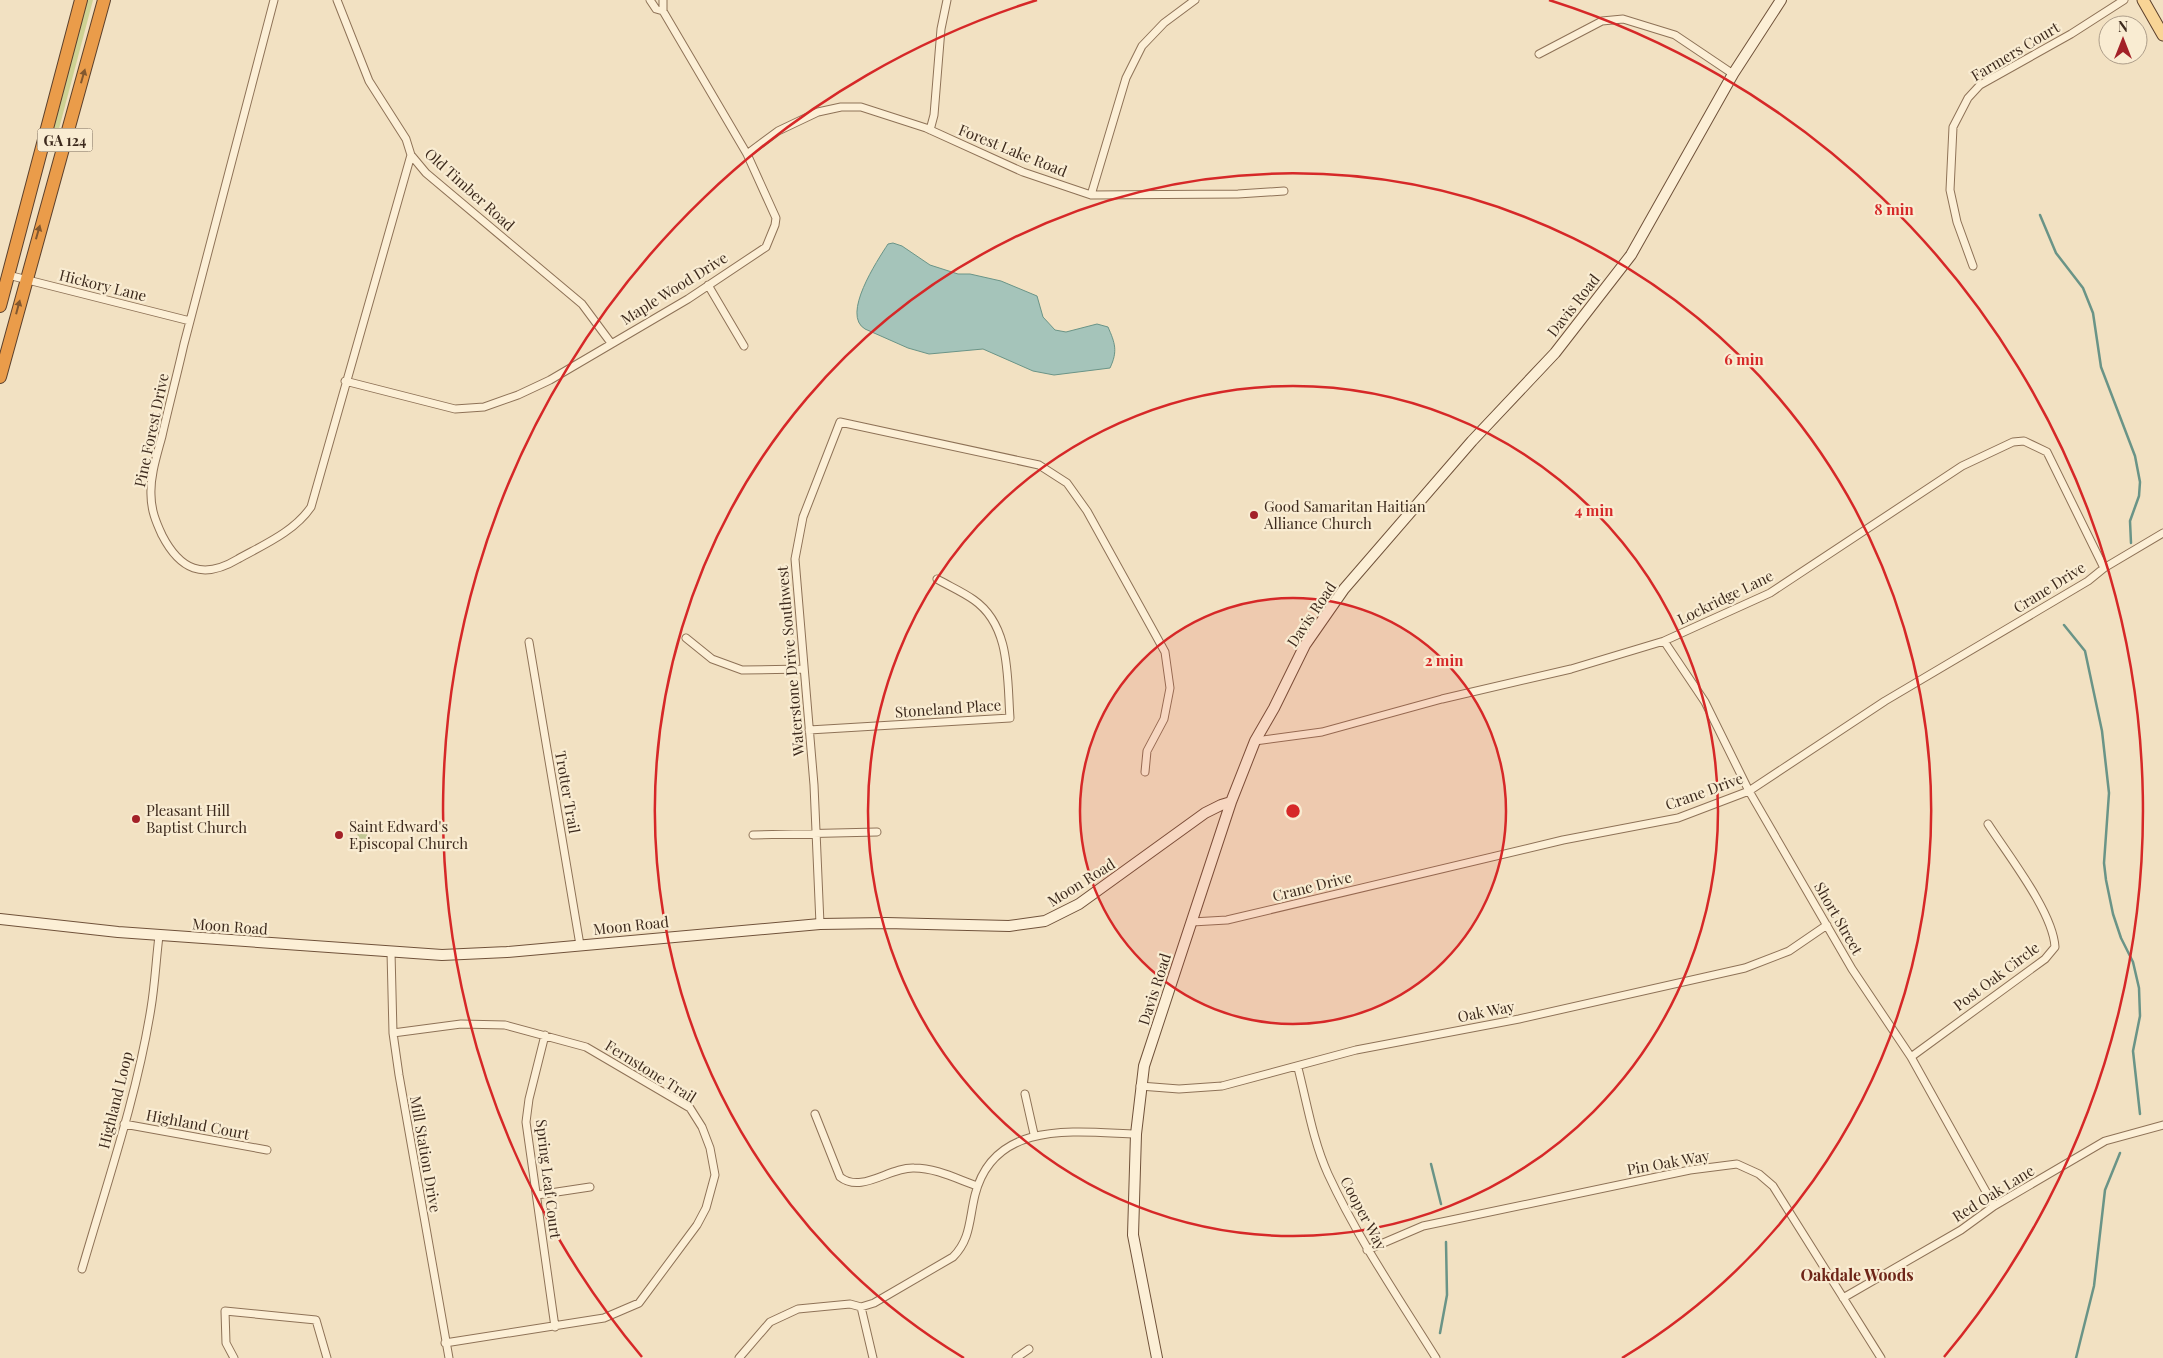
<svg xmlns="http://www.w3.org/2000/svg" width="2163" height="1358" font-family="'Playfair Display',serif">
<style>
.green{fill:#ced294}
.cemetery{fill:#c2c694}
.water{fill:#a5c4ba;stroke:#6a9487}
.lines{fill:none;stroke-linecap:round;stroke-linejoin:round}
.stream{stroke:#6a9487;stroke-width:2.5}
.street-casing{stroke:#8e7257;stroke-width:9}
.secondary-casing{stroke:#70523a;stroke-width:12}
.primary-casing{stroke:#5c402c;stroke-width:13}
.highway-casing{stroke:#5c402c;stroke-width:14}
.street{stroke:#fcefd6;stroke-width:7}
.secondary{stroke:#fcefd6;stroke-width:10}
.primary{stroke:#f9d596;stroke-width:11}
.highway{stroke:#ea9c4a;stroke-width:12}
.oneway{fill:#82582f}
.ring{fill:none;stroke:#d62828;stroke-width:2.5}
.poi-dot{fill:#a32128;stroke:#f9ecd2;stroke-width:2}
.labels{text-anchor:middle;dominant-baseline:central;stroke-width:4.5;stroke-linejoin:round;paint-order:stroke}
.shield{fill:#f9ecd2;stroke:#756453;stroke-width:1}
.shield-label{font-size:14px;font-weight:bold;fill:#3d2a1d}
.street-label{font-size:15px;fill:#3d2a1d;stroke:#f9ecd2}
.poi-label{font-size:15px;fill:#3d2a1d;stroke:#f9ecd2;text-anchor:start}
.neighbourhood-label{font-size:16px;font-weight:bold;fill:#6e2518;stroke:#f9ecd2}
.centre{fill:#d62828;stroke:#f9ecd2;stroke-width:2.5}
.ring-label{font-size:15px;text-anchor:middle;font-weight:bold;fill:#d62828;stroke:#f9ecd2;stroke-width:4.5;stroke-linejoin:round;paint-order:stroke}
</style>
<rect width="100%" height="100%" fill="#f2e1c2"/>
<path class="green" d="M87,0H93L56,140L50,138Z"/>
<path class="cemetery" d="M367,826V843H358L357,827Z"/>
<path class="water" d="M893,243L902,246L930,265L958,274H970L1001,281L1037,296L1043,317L1055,330L1066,332L1097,324L1108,327C1115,343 1118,351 1110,368L1054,375L1033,371L983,349L929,354L908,348L865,329C841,315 877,261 888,244Z"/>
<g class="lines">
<path class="stream" d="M2040,215L2056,253L2083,288L2093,313L2101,367L2135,456L2140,482L2139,496L2130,521L2131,543
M2064,625L2085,651L2102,731L2109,793L2104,863L2106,880L2113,914L2121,938L2133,962L2139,988L2140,1016L2133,1051L2140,1114
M1431,1164L1441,1204
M1440,1333L1447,1295L1446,1242
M2076,1358L2094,1286L2105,1190L2120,1153"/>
<defs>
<path id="street" d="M274,0C244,115 214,229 184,344C177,375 169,405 162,436C157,455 150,476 151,495C151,510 156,522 162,535C180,570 203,580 238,559C263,545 294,532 311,507L411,155
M337,0L369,81L406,139L411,155L426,173L582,304L611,343
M663,11V0
M1539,54L1602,21L1623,19L1675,35L1733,74
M930,130L934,115L941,29L947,0
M747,154L778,131L818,112L841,107H861L926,128L1023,172L1091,195L1238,194L1284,191
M1091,195L1126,78L1142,46L1164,23L1195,0
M1973,266L1957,222L1950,190L1953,127L1968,98L1980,85L2071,34L2124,0
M8,275L190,321
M708,285L744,346
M345,381L455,409L484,407L518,395L550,380L688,299L766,247L775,225L776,218L747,154L663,11L656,9L650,0
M686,638L712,659L742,670L804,669
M1664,641L1705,702L1749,791L1852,969L1911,1057L1994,1206
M529,642L580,945
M809,730L1010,718C1007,678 1011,626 974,600C963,592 949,586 937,579
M1255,741L1322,732L1442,699L1571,669L1664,641L1770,593L1962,466L2013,442L2024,441L2047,452L2104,568
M753,835L877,832
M1192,922L1227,920L1563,840L1678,818L1749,791L1885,701L2088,581L2104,568L2163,533
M820,924L814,785L795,559L803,517L840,422L1039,465L1067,483L1087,511L1165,652L1170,688L1164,719L1147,751L1145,772
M391,952L393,1033L399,1075L449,1358
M393,1033L461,1024L505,1025L586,1047L690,1108L702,1127L710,1148L715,1175L706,1208L697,1225L639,1303L604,1318L445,1343
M545,1035L529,1099L526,1122L555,1327
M1911,1057L2045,959L2055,947C2053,912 2008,855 1988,824
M1298,1068C1307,1103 1313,1141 1328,1174C1358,1239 1398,1297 1436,1358
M1140,1086L1179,1089L1222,1086L1356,1050L1519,1019L1745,968L1789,951L1827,925
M1025,1094L1034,1134
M815,1114L840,1177C862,1194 889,1167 914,1168C936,1168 957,1179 977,1186
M124,1124L267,1150
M537,1195L590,1187
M1367,1250L1423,1226L1690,1170L1737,1164L1759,1174L1773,1186L1881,1358
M82,1269C107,1183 137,1096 151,1008C155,984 156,960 159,936
M1843,1298L1961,1230L1994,1206L2105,1141L2163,1125
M861,1307L873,1358
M234,1358L226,1343L225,1311L316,1320L327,1358
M739,1358L770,1322L798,1309L850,1304L861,1307L874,1303L953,1257C971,1239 969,1219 975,1195C994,1119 1076,1132 1136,1134
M1016,1358L1029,1349"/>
<path id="secondary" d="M0,919L118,932L442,955L507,952L820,924L886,923L1009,926L1045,921L1079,904L1205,813L1221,805L1231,802
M1157,1358L1133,1235L1136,1134L1144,1066L1231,802L1255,741L1274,708L1305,645L1344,589L1472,441L1555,353L1631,255L1733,74L1781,0"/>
<path id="primary" d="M2143,0L2163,35"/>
<path id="highway" d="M0,306L81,0
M0,377L104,0"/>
</defs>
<use href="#street" class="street-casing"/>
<use href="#secondary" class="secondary-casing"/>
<use href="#primary" class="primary-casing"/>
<use href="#highway" class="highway-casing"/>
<use href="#street" class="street"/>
<use href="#secondary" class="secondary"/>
<use href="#primary" class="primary"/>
<use href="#highway" class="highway"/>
</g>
<defs><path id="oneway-solid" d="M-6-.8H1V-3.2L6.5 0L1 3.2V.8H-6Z" transform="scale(1.25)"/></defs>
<g class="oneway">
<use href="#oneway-solid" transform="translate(83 76) rotate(-74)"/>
<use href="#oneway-solid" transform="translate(38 232) rotate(-74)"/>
<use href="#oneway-solid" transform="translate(18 307) rotate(-75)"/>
</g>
<circle cx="1293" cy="811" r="213" fill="#d62828" fill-opacity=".12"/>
<g class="ring">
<circle cx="1293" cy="811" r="213"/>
<circle cx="1293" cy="811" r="425"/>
<path d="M964 1358A638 638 0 1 1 1622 1358"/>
<path d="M642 1357A850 850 0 0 1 1037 0M1549 0A850 850 0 0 1 1944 1357"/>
</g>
<g class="poi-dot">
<circle cx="1254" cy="515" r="5"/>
<circle cx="136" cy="819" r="5"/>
<circle cx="339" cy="835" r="5"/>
</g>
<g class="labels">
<rect class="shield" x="37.5" y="128.5" width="55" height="23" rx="4"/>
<g class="shield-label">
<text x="65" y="140">GA 124</text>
</g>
<g class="street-label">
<text transform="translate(2015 51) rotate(-31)">Farmers Court</text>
<text transform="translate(1013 150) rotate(22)">Forest Lake Road</text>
<text transform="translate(470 189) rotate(42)">Old Timber Road</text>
<text transform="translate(103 285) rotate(14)">Hickory Lane</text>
<text transform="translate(674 288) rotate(-32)">Maple Wood Drive</text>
<text transform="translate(1573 305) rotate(-52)">Davis Road</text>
<text transform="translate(151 430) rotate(-78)">Pine Forest Drive</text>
<text transform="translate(2049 587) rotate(-32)">Crane Drive</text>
<text transform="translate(1725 597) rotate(-26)">Lockridge Lane</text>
<text transform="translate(1311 614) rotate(-56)">Davis Road</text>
<text transform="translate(790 661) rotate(-95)">Waterstone Drive Southwest</text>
<text transform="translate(948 708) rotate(-4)">Stoneland Place</text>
<text transform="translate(1704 791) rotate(-20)">Crane Drive</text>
<text transform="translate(568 792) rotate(80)">Trotter Trail</text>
<text transform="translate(1081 882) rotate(-32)">Moon Road</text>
<text transform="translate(1312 886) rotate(-14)">Crane Drive</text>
<text transform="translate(1839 918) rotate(60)">Short Street</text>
<text transform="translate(631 925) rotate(-6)">Moon Road</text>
<text transform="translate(230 926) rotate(4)">Moon Road</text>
<text transform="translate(1996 976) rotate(-37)">Post Oak Circle</text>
<text transform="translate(1154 989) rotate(-72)">Davis Road</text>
<text transform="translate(1486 1011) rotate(-11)">Oak Way</text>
<text transform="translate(651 1071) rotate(32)">Fernstone Trail</text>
<text transform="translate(115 1100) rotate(-76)">Highland Loop</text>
<text transform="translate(198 1124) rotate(11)">Highland Court</text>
<text transform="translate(426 1154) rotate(80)">Mill Station Drive</text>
<text transform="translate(1668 1162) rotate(-10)">Pin Oak Way</text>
<text transform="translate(549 1179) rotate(83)">Spring Leaf Court</text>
<text transform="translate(1993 1193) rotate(-32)">Red Oak Lane</text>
<text transform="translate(1364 1213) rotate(62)">Cooper Way</text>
</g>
<g class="poi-label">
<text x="1264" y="506">Good Samaritan Haitian<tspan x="1264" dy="17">Alliance Church</tspan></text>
<text x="146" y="810">Pleasant Hill<tspan x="146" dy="17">Baptist Church</tspan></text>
<text x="349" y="826">Saint Edward's<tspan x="349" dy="17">Episcopal Church</tspan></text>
</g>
<g class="neighbourhood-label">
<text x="1857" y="1274">Oakdale Woods</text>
</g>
</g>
<circle cx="1293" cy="811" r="8" class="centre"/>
<g class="ring-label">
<text x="1894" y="215">8 min</text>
<text x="1744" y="365">6 min</text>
<text x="1594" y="516">4 min</text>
<text x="1444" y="666">2 min</text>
</g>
<g transform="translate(2123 40)"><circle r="24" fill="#f9ecd2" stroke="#ae9e8a"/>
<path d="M0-4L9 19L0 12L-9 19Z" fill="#a32128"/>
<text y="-8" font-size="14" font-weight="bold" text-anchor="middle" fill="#3d2a1d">N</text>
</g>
</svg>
